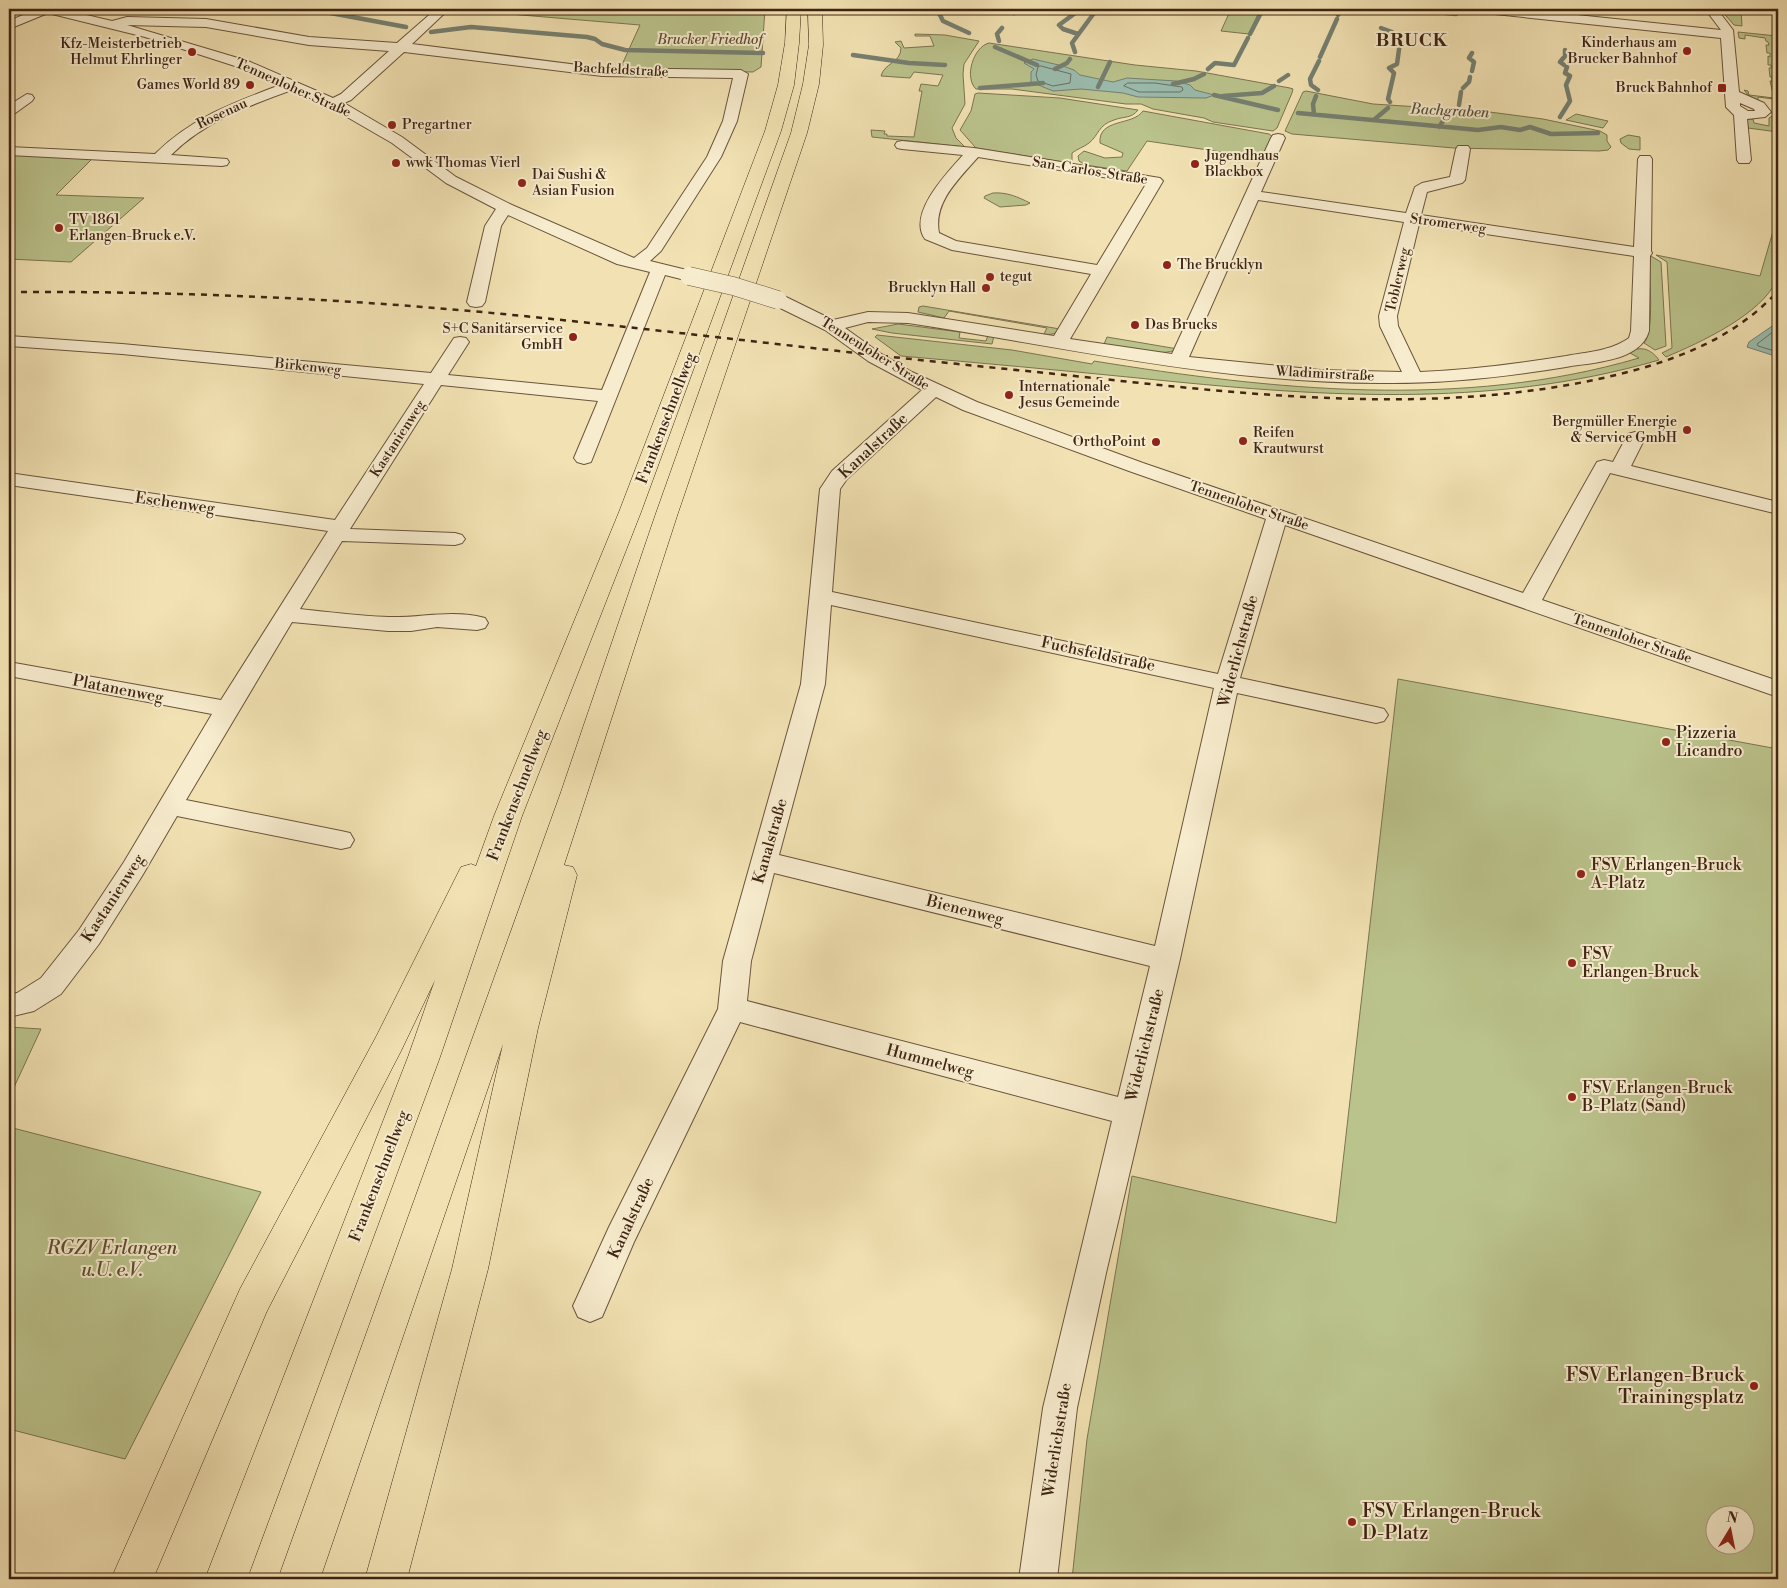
<svg xmlns="http://www.w3.org/2000/svg" width="1787" height="1588" font-family="'Libre Bodoni',serif">
<style>
.green{fill:#bbc38c;stroke:#7c7450;fill-rule:evenodd}
.water{fill:#9bbdaf;stroke:#768071}
.lines{fill:none;stroke-linecap:round;stroke-linejoin:round}
.shore{stroke:#6c7061;stroke-width:1}
.stream{stroke:#768071;stroke-width:4.5}
.minor-casing{stroke:#6b543b;stroke-width:2}
.highway-casing{stroke:#3e2413;stroke-width:1}
.minor{fill:#f7ecce;fill-rule:evenodd}
.highway{fill:#f2e2b3;fill-rule:evenodd}
.rail{stroke:#3e2413;stroke-width:2.5;stroke-dasharray:6 6;stroke-linecap:butt}
.minor-bridge-casing{stroke:#6b543b;stroke-width:19;stroke-linecap:butt}
.minor-bridge{stroke:#f7ecce;stroke-width:18}
.poi-dot{fill:#8f2418;stroke:#f7ecce;stroke-width:2}
.labels{text-anchor:middle;dominant-baseline:central;stroke-width:4;stroke-linejoin:round;paint-order:stroke}
.far-park-label{font-size:14px;font-style:italic;fill:#5d4c31;stroke:#f7ecce}
.far-poi-label{font-size:14px;fill:#3e2413;stroke:#f7ecce;text-anchor:start}
.far-street-label{font-size:14px;fill:#3e2413;stroke:#f7ecce}
.far-water-label{font-size:15px;font-style:italic;fill:#5a5242;stroke:#f7ecce}
.street-label{font-size:16px;fill:#3e2413;stroke:#f7ecce}
.poi-label{font-size:16px;fill:#3e2413;stroke:#f7ecce;text-anchor:start}
.far-district-label{font-size:18px;font-weight:bold;letter-spacing:1px;fill:#3e2413;stroke:#f7ecce}
.near-park-label{font-size:19px;font-style:italic;fill:#5d4c31;stroke:#f7ecce}
.near-poi-label{font-size:19px;fill:#3e2413;stroke:#f7ecce;text-anchor:end}
</style>
<rect width="100%" height="100%" fill="#f2e2b3"/>
<filter id="stains"><feTurbulence type="fractalNoise" baseFrequency=".004" numOctaves="4"/><feColorMatrix values="0 0 0 0 .2 0 0 0 0 .09 0 0 0 0 .02 0 0 0 .5 -.17"/></filter>
<radialGradient id="worn" r=".72"><stop offset=".6" stop-color="#630" stop-opacity="0"/><stop offset="1" stop-color="#630" stop-opacity=".3"/></radialGradient>
<path class="green" d="M450,9H765L761,67L753,72L620,69L640,25Z
M1231,9L1259,12L1249,34L1221,31Z
M1720,9H1741L1742,26L1734,25Z
M1738,32L1777,36L1778,87L1776,88L1778,132L1748,128L1747,119H1753L1754,123L1769,126V118L1777,113L1773,99L1758,97V101L1749,96L1744,90L1748,91L1749,95L1774,98L1770,81H1772V77H1770L1769,68H1771V65H1768V56L1770,57V53H1767L1766,45H1769L1768,42L1766,41L1765,38L1745,35V39L1739,38Z
M915,34L945,35L979,41L964,64L963,74L965,104L952,128L956,138L965,147L872,137L871,130L885,131L884,134H887V136L914,137L922,91H919L921,84L938,86L943,75L914,72L910,78L881,76C884,63 901,63 901,48L895,42L901,41L904,48L934,46L930,36H915Z
M989,43L1135,65L1196,71L1290,88L1293,89L1292,93L1277,128L1273,131L1213,122L1204,118L1153,109L1141,104H1126L1012,89H976C964,78 973,47 989,43Z
M1306,91L1373,104L1482,111L1543,119L1600,131L1607,135V141L1611,147L1608,150L1599,151L1454,148L1292,134L1285,131L1303,92Z
M978,93L1060,98L1138,110C1131,119 1124,116 1114,120C1098,125 1099,135 1089,143C1084,147 1077,149 1072,153V161L1064,162L976,148L960,130L971,111L975,94Z
M1143,111L1269,134L1272,136L1262,158L1147,141L1127,171L1085,165L1079,161L1078,156L1084,151L1105,158L1122,157L1123,153L1100,143C1098,118 1133,126 1143,111Z
M1576,114L1608,121L1603,128L1566,120Z
M1628,135L1640,137V150L1629,149L1621,143L1620,139Z
M9,154L94,157L56,195L144,198L71,262L9,259Z
M993,193C1007,192 1018,197 1030,203L1026,205L1000,207L984,198L985,196Z
M1773,213H1778C1778,228 1782,267 1777,279C1763,314 1699,343 1666,357L1662,353L1672,348L1667,262L1656,255L1760,276L1774,228Z
M1649,255L1661,262L1666,346L1655,350L1644,343C1655,332 1649,273 1649,255Z
M923,306L1060,329C1056,334 1051,335 1044,334L1047,328L949,311L944,318L918,312L919,307Z
M898,324L960,332L959,338L986,341L988,335L994,336L992,344L892,333L872,329Z
M877,335L1012,350L1092,364L1094,361C1273,390 1462,410 1639,358L1628,352C1641,346 1650,348 1659,360C1487,410 1313,396 1138,378C1059,370 980,363 901,356L875,337Z
M1107,337L1178,349C1160,358 1125,347 1104,344Z
M1398,679L1778,749V1579H1072L1087,1439L1132,1176L1336,1223ZM1714,1516H1744V1546H1714Z
M9,1027L41,1029L9,1098Z
M9,1127L261,1192L125,1459L9,1429Z"/>
<path class="water" d="M1033,59L1063,66L1074,70L1080,75L1113,82L1127,78L1176,81L1190,85L1195,90L1214,95L1206,98L1138,97L1123,93L1081,89L1053,91L1031,82V72L1034,69L1024,63Z
M1778,322V357L1747,347L1749,342Z"/>
<g class="lines">
<path class="shore" d="M1041,66L1071,74L1070,83L1053,86L1038,81L1036,75L1038,67Z
M1128,83H1155L1182,87L1183,90L1180,92H1139L1124,86Z
M1778,328L1757,344L1758,346L1778,352"/>
<path class="stream" d="M309,9L406,27
M937,9L943,21L969,33
M1075,9L1074,14L1059,25L1063,29L1078,34
M1407,9L1456,14
M1014,13L1017,9
M1338,15L1341,9
M1381,28L1392,32
M431,32L471,27L587,37L595,39L602,44L625,50L763,53
M1250,34L1263,9
M999,41L997,34L1002,28
M995,47L1037,65
M1075,52L1072,43L1097,9
M1472,53L1469,58L1474,62L1472,71
M853,55L909,63L945,65
M1320,57L1337,19
M1055,69L1067,63L1070,59
M1208,69L1215,63L1234,65L1248,38
M1279,81L1288,75
M1173,84L1194,79L1204,74
M1098,87L1110,62
M980,88L1043,83
M1463,88L1469,82L1470,77
M1318,90L1311,85L1310,79L1319,61
M1214,95L1278,110
M1223,96L1262,93L1274,86
M1390,102L1388,99L1394,73L1389,68L1397,64L1401,35L1399,34
M1459,105L1461,92
M1298,113L1478,130L1501,127L1520,130L1530,127L1551,134L1598,133
M1314,114L1313,104L1316,96
M1560,117L1570,101L1566,85L1570,76L1565,73L1567,67L1560,62L1565,56V50
M1375,119L1388,108
M1439,127L1445,118L1455,111"/>
<defs>
<path id="minor" d="M37,9H61L112,21L127,17L206,19L309,37L397,43L436,9H449L412,44L602,68L741,70L748,74L737,121L721,157L661,251L650,261L695,272L697,276L695,280L689,281L665,275L591,462L584,464L577,462L574,458L598,401L441,385L350,529L455,533L462,535L465,539L462,543L455,545L342,541L300,609C329,612 359,616 389,617C422,618 451,609 485,618L488,623L485,628L477,630L437,627L411,631H388L292,622L186,800L341,831L350,833L354,840L350,847L341,849L177,816L142,876L99,944L61,994L34,1011L9,1017V995L17,993L41,978L79,930L124,862L212,714L9,676V662L221,700L328,531L9,485V473L335,520L424,384L122,354L9,346V336L122,344L431,373L454,338L460,337L466,338L469,342L448,375L602,390L650,272L617,264L508,215L501,226L485,302L482,306L476,307L470,306L467,302L485,226L496,209L446,183L392,143L328,106L292,90C248,106 205,121 171,155L227,159L229,162L227,165L222,166L9,155V147L155,154C192,118 232,103 280,85L238,67L145,37L48,13L9,29V21ZM127,25L206,27L309,45L389,51L341,94L333,98L248,61ZM404,52L602,76L733,78L723,121L707,157L647,248L634,258L512,205L456,177L402,137L344,103L351,100Z
M1479,9H1518L1721,30L1705,9H1717L1733,30L1739,92L1764,103L1771,112L1765,117L1747,119L1751,160L1749,163H1739L1737,160L1734,115L1726,107L1721,38L1485,13ZM1740,103L1754,109L1755,111H1748L1740,106Z
M27,94L32,95L34,98L32,101L14,114L9,115V105Z
M1278,134L1283,135L1285,138L1261,192L1406,213L1415,187L1422,183L1450,177L1456,149L1458,146H1468L1470,149L1465,180L1462,183L1427,192L1421,215L1634,247L1638,159L1640,156H1650L1652,159L1651,251L1652,253L1650,256L1649,331C1640,362 1593,362 1566,367C1505,377 1443,384 1380,383C1222,383 1064,347 908,323L868,322L845,328L880,353L912,372L977,402L1143,463L1523,593L1597,462L1604,460L1613,462L1628,434L1635,432L1642,434L1645,438L1631,466L1778,502V514L1610,473L1542,600L1778,681V697L1285,525L1240,678L1376,707L1384,709L1388,715L1384,721L1376,723L1237,693L1180,959L1106,1273L1077,1408L1057,1579H1019L1043,1408L1112,1121L740,1022L634,1242L602,1317L590,1322L578,1317L573,1306L609,1227L718,1009L723,961L801,684L820,489L832,471L922,390L868,361L825,330L772,304L769,300L772,296L778,295L784,296L833,320L868,312L908,313L1054,336L1091,274L952,250L925,239C907,214 947,173 963,155L902,149L897,148L895,145L897,142L902,141L974,148L1160,178L1163,181L1070,339L1172,354L1271,138L1273,135ZM978,157L1146,184L1097,265L956,241L939,233C933,202 959,179 978,157ZM1258,200L1404,222L1379,316L1380,326L1402,372L1320,370L1189,357ZM1419,224L1634,256L1631,331L1629,338C1611,351 1587,352 1566,356C1517,364 1469,370 1420,372L1398,326L1397,316ZM936,397L963,410L1129,471L1266,519L1218,674L832,592L840,489L847,479ZM831,605L1214,688L1155,946L779,855L825,684ZM774,873L1150,966L1118,1097L747,1001L751,961Z"/>
<path id="highway" d="M787,9H801L799,43L794,85L781,131L641,512L522,816L440,1057L247,1579H205L408,1057L435,980L401,1051L267,1311L153,1579H111L240,1289L377,1035L461,867L471,864L476,866L494,816L619,512L765,131L778,85L785,43Z
M808,9H822L823,45L819,84L807,133L677,516L564,865L573,867L577,875L538,1028L488,1269L407,1579H365L452,1269L503,1044L320,1579H278L561,792L655,516L791,133L803,84L809,45Z"/>
</defs>
<use href="#minor" class="minor-casing"/>
<use href="#highway" class="highway-casing"/>
<use href="#minor" class="minor"/>
<use href="#highway" class="highway"/>
<path class="rail" d="M9,292C184,291 358,299 533,317C698,334 862,355 1027,371C1215,390 1407,419 1594,380C1663,365 1729,344 1778,291"/>
<defs>
<path id="minor-bridge" d="M689,276L733,286L778,300"/>
</defs>
<use href="#minor-bridge" class="minor-bridge-casing"/>
<use href="#minor-bridge" class="minor-bridge"/>
</g>
<g class="poi-dot">
<circle cx="1687" cy="51" r="5"/>
<circle cx="192" cy="52" r="5"/>
<circle cx="250" cy="85" r="5"/>
<rect x="1717" y="83" width="10" height="10" rx="2.5"/>
<circle cx="392" cy="125" r="5"/>
<circle cx="396" cy="163" r="5"/>
<circle cx="1195" cy="164" r="5"/>
<circle cx="522" cy="183" r="5"/>
<circle cx="59" cy="228" r="5"/>
<circle cx="1167" cy="265" r="5"/>
<circle cx="990" cy="277" r="5"/>
<circle cx="986" cy="288" r="5"/>
<circle cx="1135" cy="325" r="5"/>
<circle cx="573" cy="337" r="5"/>
<circle cx="1009" cy="395" r="5"/>
<circle cx="1687" cy="430" r="5"/>
<circle cx="1243" cy="441" r="5"/>
<circle cx="1156" cy="442" r="5"/>
<circle cx="1666" cy="742" r="5"/>
<circle cx="1581" cy="874" r="5"/>
<circle cx="1572" cy="963" r="5"/>
<circle cx="1572" cy="1097" r="5"/>
<circle cx="1754" cy="1386" r="5"/>
<circle cx="1352" cy="1522" r="5"/>
</g>
<g class="labels">
<g class="far-park-label">
<text x="710" y="40">Brucker Friedhof</text>
</g>
<g class="far-poi-label">
<text x="1677" y="43" text-anchor="end">Kinderhaus am<tspan x="1677" dy="16">Brucker Bahnhof</tspan></text>
<text x="182" y="44" text-anchor="end">Kfz-Meisterbetrieb<tspan x="182" dy="16">Helmut Ehrlinger</tspan></text>
<text x="240" y="85" text-anchor="end">Games World 89</text>
<text x="1712" y="88" text-anchor="end">Bruck Bahnhof</text>
<text x="402" y="125">Pregartner</text>
<text x="1205" y="156">Jugendhaus<tspan x="1205" dy="16">Blackbox</tspan></text>
<text x="406" y="163">wwk Thomas Vierl</text>
<text x="532" y="175">Dai Sushi &amp;<tspan x="532" dy="16">Asian Fusion</tspan></text>
<text x="69" y="220">TV 1861<tspan x="69" dy="16">Erlangen-Bruck e.V.</tspan></text>
<text x="1177" y="265">The Brucklyn</text>
<text x="1000" y="277">tegut</text>
<text x="976" y="288" text-anchor="end">Brucklyn Hall</text>
<text x="1145" y="325">Das Brucks</text>
<text x="563" y="329" text-anchor="end">S+C Sanitärservice<tspan x="563" dy="16">GmbH</tspan></text>
<text x="1019" y="387">Internationale<tspan x="1019" dy="16">Jesus Gemeinde</tspan></text>
<text x="1677" y="422" text-anchor="end">Bergmüller Energie<tspan x="1677" dy="16">&amp; Service GmbH</tspan></text>
<text x="1253" y="433">Reifen<tspan x="1253" dy="16">Krautwurst</tspan></text>
<text x="1146" y="442" text-anchor="end">OrthoPoint</text>
</g>
<g class="far-street-label">
<text transform="translate(621 70) rotate(3)">Bachfeldstraße</text>
<text transform="translate(293 88) rotate(24)">Tennenloher Straße</text>
<text transform="translate(222 114) rotate(-25)">Rosenau</text>
<text transform="translate(1090 171) rotate(9)">San-Carlos-Straße</text>
<text transform="translate(1448 224) rotate(8)">Stromerweg</text>
<text transform="translate(1398 280) rotate(-77)">Toblerweg</text>
<text transform="translate(875 354) rotate(32)">Tennenloher Straße</text>
<text transform="translate(308 367) rotate(6)">Birkenweg</text>
<text transform="translate(1325 374) rotate(3)">Wladimirstraße</text>
<text transform="translate(398 439) rotate(-57)">Kastanienweg</text>
<text transform="translate(1249 506) rotate(19)">Tennenloher Straße</text>
<text transform="translate(1632 639) rotate(19)">Tennenloher Straße</text>
</g>
<g class="far-water-label">
<text transform="translate(1450 111) rotate(3)">Bachgraben</text>
</g>
<g class="street-label">
<text transform="translate(666 418) rotate(-69)">Frankenschnellweg</text>
<text transform="translate(873 446) rotate(-43)">Kanalstraße</text>
<text transform="translate(175 503) rotate(8)">Eschenweg</text>
<text transform="translate(1238 651) rotate(-75)">Widerlichstraße</text>
<text transform="translate(1098 654) rotate(12)">Fuchsfeldstraße</text>
<text transform="translate(118 689) rotate(11)">Platanenweg</text>
<text transform="translate(517 795) rotate(-69)">Frankenschnellweg</text>
<text transform="translate(770 841) rotate(-74)">Kanalstraße</text>
<text transform="translate(113 898) rotate(-57)">Kastanienweg</text>
<text transform="translate(965 910) rotate(14)">Bienenweg</text>
<text transform="translate(1145 1045) rotate(-76)">Widerlichstraße</text>
<text transform="translate(930 1061) rotate(15)">Hummelweg</text>
<text transform="translate(379 1176) rotate(-69)">Frankenschnellweg</text>
<text transform="translate(631 1218) rotate(-65)">Kanalstraße</text>
<text transform="translate(1057 1440) rotate(-81)">Widerlichstraße</text>
</g>
<g class="poi-label">
<text x="1676" y="733">Pizzeria<tspan x="1676" dy="18">Licandro</tspan></text>
<text x="1591" y="865">FSV Erlangen-Bruck<tspan x="1591" dy="18">A-Platz</tspan></text>
<text x="1582" y="954">FSV<tspan x="1582" dy="18">Erlangen-Bruck</tspan></text>
<text x="1582" y="1088">FSV Erlangen-Bruck<tspan x="1582" dy="18">B-Platz (Sand)</tspan></text>
</g>
<g class="far-district-label">
<text x="1412" y="40">BRUCK</text>
</g>
<g class="near-park-label">
<text x="112" y="1248">RGZV Erlangen<tspan x="112" dy="22">u.U. e.V.</tspan></text>
</g>
<g class="near-poi-label">
<text x="1744" y="1375">FSV Erlangen-Bruck<tspan x="1744" dy="22">Trainingsplatz</tspan></text>
<text x="1362" y="1511" text-anchor="start">FSV Erlangen-Bruck<tspan x="1362" dy="22">D-Platz</tspan></text>
</g>
</g>
<rect width="1787" height="1588" fill="none" stroke="#f2e2b3" stroke-width="30"/>
<rect x="10" y="10" width="1767" height="1568" fill="none" stroke="#3e2413" stroke-width="2.5"/>
<rect x="15" y="15" width="1757" height="1558" fill="none" stroke="#3e2413"/>
<g transform="translate(1730 1530) rotate(10)"><circle r="24" fill="#f7ecce" stroke="#ad9c83"/>
<path d="M0-4L9 19L0 12L-9 19Z" fill="#8f2418"/>
<text y="-8" font-size="14" font-weight="bold" text-anchor="middle" fill="#3e2413">N</text>
</g>
<rect width="100%" height="100%" filter="url(#stains)"/>
<rect width="100%" height="100%" fill="url(#worn)"/>
</svg>
